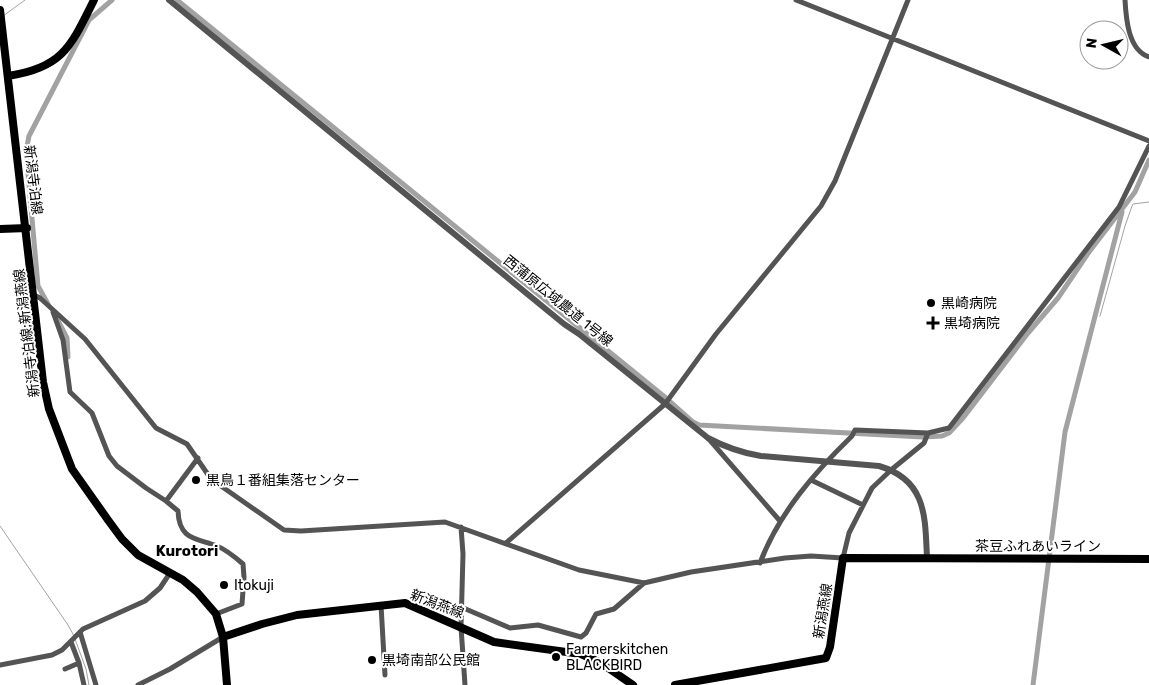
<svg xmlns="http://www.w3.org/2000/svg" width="1149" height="685" font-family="Rubik,'Noto Sans JP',sans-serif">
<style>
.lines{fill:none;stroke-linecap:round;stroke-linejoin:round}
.stream{stroke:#a2a2a2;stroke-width:1}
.canal{stroke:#a2a2a2;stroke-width:5}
.minor{stroke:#545454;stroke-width:5}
.tertiary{stroke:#545454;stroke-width:6}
.primary{stroke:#000;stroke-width:8}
.poi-dot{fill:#000;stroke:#fff;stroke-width:2}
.labels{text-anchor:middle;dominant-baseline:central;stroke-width:4;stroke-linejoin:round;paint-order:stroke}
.street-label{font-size:14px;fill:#000;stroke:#fff}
.poi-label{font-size:14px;fill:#000;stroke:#fff;text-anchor:start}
.neighbourhood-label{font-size:15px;font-weight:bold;fill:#000;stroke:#fff}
</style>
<rect width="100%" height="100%" fill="#fff"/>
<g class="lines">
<path class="stream" d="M3,16L25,0
M1100,316L1125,226L1132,206L1133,204L1149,202
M0,526L68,625L74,636
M75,639L86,669L89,685"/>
<path class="canal" d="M177,0L666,398L693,422L699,425L923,437L942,436L949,433L963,418L1028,333L1058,298L1089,252L1135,192L1149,160
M48,304L38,286L26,151L29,136L89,20L112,0
M54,313L67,338L68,357
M1033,685L1065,432L1122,212"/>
<path class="minor" d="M796,0L1149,141
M1125,0C1126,18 1128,50 1149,57
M34,295L40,298L85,339L156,428L187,444L211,479L284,530L301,531L445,522L579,570L644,583L691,572L785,558L811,556L843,558L849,533L872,488L891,470L924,443L928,433
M53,312L63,340L70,392L92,413L109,456L117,466L146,488L166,501L178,511C179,540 196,538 217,546C227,550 235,557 243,564L244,577L242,604L216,614
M708,438L780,521
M811,480L863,505
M166,501L198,458
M461,527L463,554L461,627L465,685
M506,543L665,404L716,334L821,206L835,181L908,0
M760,563C779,513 814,473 852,436L855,430L928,433L949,428L1119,207L1149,146
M381,605L385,675
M461,607L510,628L538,625L581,637L586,633L596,614L614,609L644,583
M80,632L96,685
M79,663L84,685
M0,665L52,655L62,650L83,629L145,601L160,588L170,573
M65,669L79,663L71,642
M138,685L170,669L223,637"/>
<path class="tertiary" d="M169,0L564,324L579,334L708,438C725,447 742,453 761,456L879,466C927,480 925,517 927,558"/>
<path class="primary" d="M0,10L43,382L49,409L72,469L108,520L122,539L138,555L183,580L197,592L216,614L223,637L227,685
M8,76C63,68 71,46 94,0
M0,229L27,228
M223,637L262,624L297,615L405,603L494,642L581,654L601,663L633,685
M675,685L826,658L830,647L843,558L1149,559"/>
</g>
<g class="poi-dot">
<circle cx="931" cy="303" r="5"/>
<path d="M930.5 315.5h5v5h5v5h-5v5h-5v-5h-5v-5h5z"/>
<circle cx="196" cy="480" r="5"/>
<circle cx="224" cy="585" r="5"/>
<circle cx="556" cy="657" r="5"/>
<circle cx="372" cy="660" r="5"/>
</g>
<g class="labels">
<g class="street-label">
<text transform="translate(33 180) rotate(83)">新潟寺泊線</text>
<text transform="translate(558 301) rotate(39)">西蒲原広域農道 1号線</text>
<text transform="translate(27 333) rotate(-97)">新潟寺泊線;新潟燕線</text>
<text x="1038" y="546">茶豆ふれあいライン</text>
<text transform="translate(437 604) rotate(21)">新潟燕線</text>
<text transform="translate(823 611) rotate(-81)">新潟燕線</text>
</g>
<g class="poi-label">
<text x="941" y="303">黒崎病院</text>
<text x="944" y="323">黒埼病院</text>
<text x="206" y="480">黒鳥１番組集落センター</text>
<text x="234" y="585">Itokuji</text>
<text x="566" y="649">Farmerskitchen<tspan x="566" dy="16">BLACKBIRD</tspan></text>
<text x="382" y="660">黒埼南部公民館</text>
</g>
<g class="neighbourhood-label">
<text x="187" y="551">Kurotori</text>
</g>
</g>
<g transform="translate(1104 45) rotate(278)"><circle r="24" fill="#ffffff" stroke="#999999"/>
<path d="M0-4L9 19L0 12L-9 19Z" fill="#000000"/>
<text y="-8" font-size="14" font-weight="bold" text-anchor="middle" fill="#000000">N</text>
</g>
</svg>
